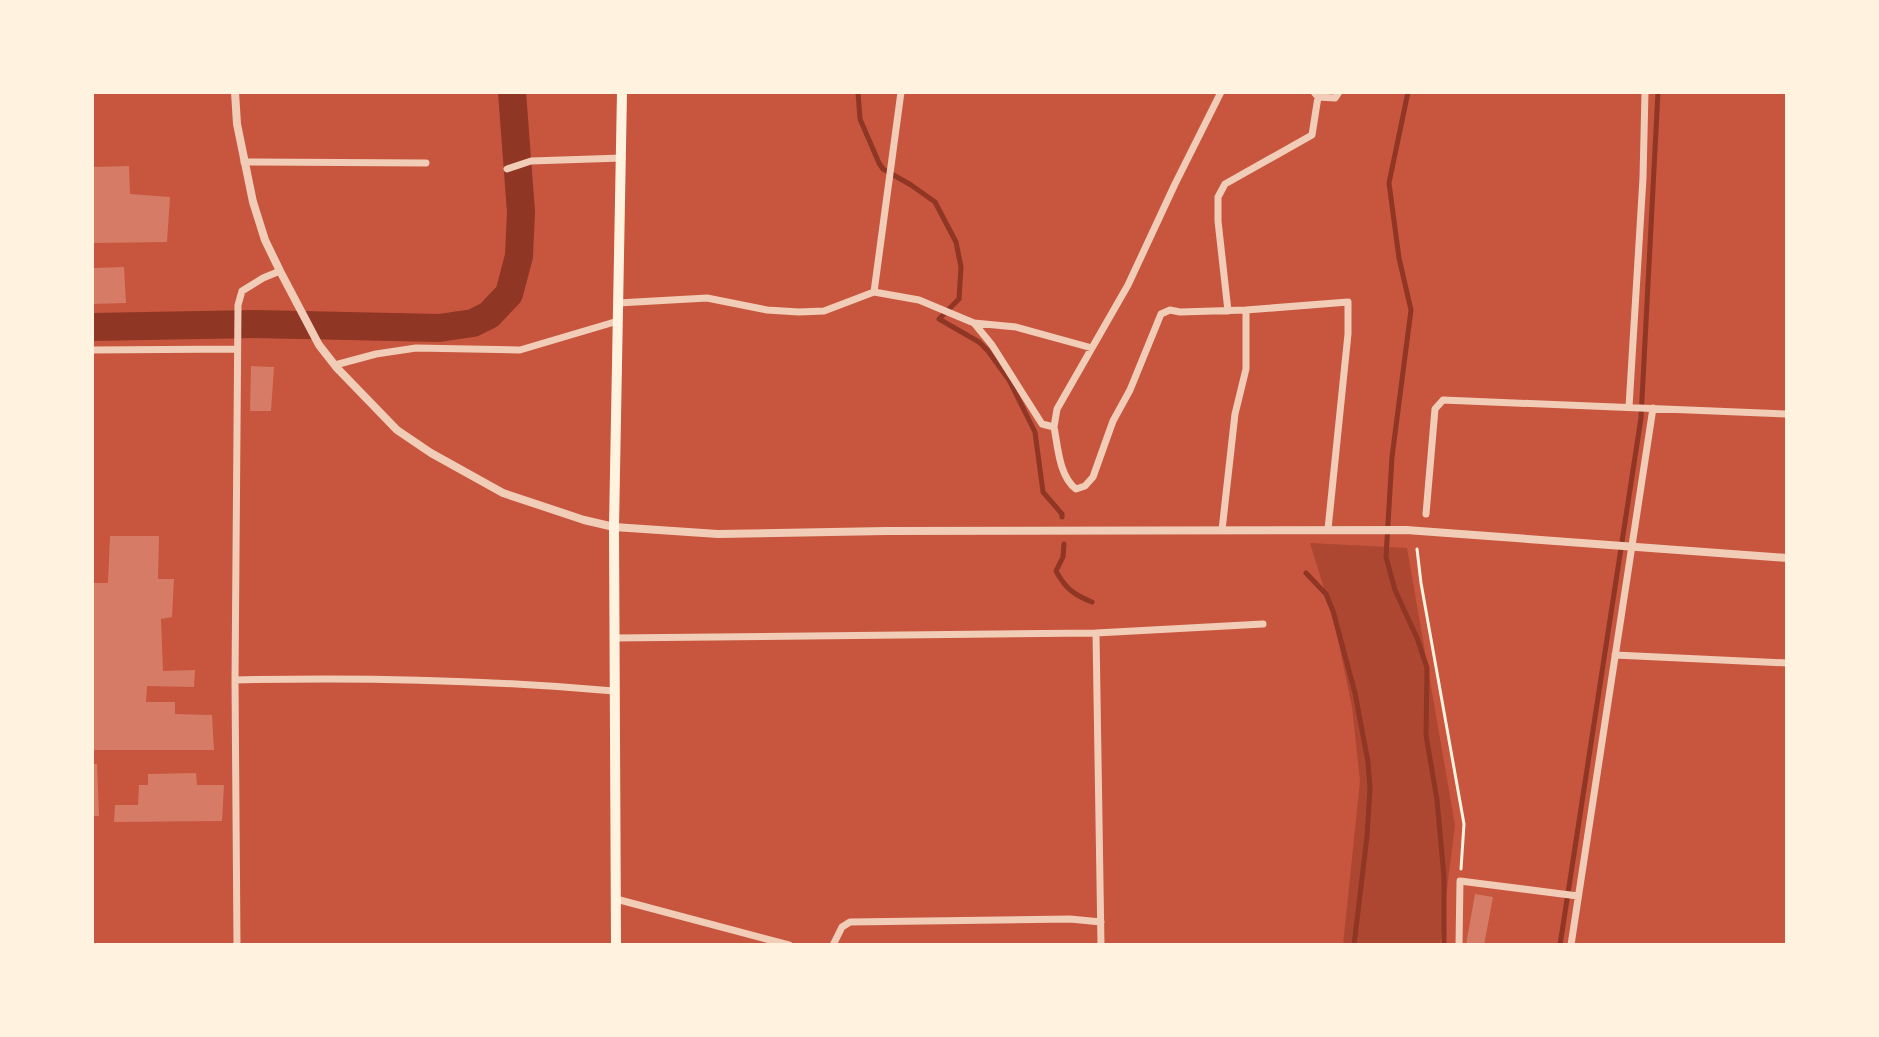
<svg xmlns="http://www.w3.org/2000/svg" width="1879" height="1037" font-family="Bitter,serif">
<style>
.green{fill:#ae4732}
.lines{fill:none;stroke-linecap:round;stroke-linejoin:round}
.stream{stroke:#8f3625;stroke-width:5}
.river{stroke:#8f3625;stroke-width:28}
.building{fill:#d67c66}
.path{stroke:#fff3e0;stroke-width:3}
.minor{stroke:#f1ccb7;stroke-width:7}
.tertiary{stroke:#f1ccb7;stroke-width:8}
.primary{stroke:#fff3e0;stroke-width:10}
</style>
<rect width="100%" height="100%" fill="#c8553d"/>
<path class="green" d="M1310,543L1407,548L1455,825L1440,945H1343L1360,781L1352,707L1334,621Z"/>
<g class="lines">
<path class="stream" d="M858,92L860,119L879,163L883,169L911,185L935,202L956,242L961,267L959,299L939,319L979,342L988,351L1009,380L1035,432L1043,492L1062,514V517
M1408,92L1389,183L1399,258L1411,310L1392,457L1386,557L1395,590L1417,638L1427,668L1426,735L1437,800L1444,877V945
M1064,544L1063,557L1056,571C1065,588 1074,595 1092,602
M1306,573L1326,594L1333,611L1355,693L1368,762L1370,789L1367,836L1354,945
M1560,945L1641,418L1658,92"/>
<path class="river" d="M92,327L255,324L439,328L473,323L489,315L509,294L519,256L521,212L512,92"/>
</g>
<path class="building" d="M129,166L130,194L170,197L167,242L92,243V167Z
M124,267L126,303L92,304V268Z
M251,366L274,367L271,411H250Z
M110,536H159L158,579H174L172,617L161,619L163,671L195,670L194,687L147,686L146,702H175V714L212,715L214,750H92V583H108Z
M92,764H97L99,816H92Z
M196,773L197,785H224L222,821L114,822L115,805H138L139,785H148V774Z
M1475,894L1493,897L1484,945H1466Z"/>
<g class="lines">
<path class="path" d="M1417,549L1421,583L1464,824L1461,869"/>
<path class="minor" d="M1314,92L1318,97L1335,98L1339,92
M244,162L426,163
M507,169L531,161L622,158
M874,292L919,300L974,323L1016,327L1092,348
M618,303L707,298L767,310L799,312L824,311L874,292L901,92
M1228,311L1218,221V197L1225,184L1312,135L1318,97
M974,323L992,345L1042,424L1054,427L1057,409L1128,285L1175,184L1221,92
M92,350L237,349
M335,365L376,354L416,348L520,350L618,321
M1629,407L1643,178L1645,92
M1054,427C1058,447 1059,476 1076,489L1085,486L1093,477L1113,421L1130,390L1161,314L1170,310L1180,312L1246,310
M1426,514L1435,409L1443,400L1787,414
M1222,530L1235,414L1246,369V310L1348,302V334L1328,529
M1096,633L1263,624
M614,638L1096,633L1101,945
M1615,655L1787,663
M235,680C361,677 488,680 614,691
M616,899L789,945
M237,945L235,680L238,305L242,291L263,278L280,271
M833,945L842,927L850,922L1070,919L1101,922
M1459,945L1460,881L1578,896
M1571,945L1653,408"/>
<path class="tertiary" d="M235,92L237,124L253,202L265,240L280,271L319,345L337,368L397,430L431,453L503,493L584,520L614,527L718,534L886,531L1406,530L1787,558"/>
<path class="primary" d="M616,945L614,527L622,92"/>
</g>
<rect width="1879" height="1037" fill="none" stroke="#fff3e0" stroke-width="188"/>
</svg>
